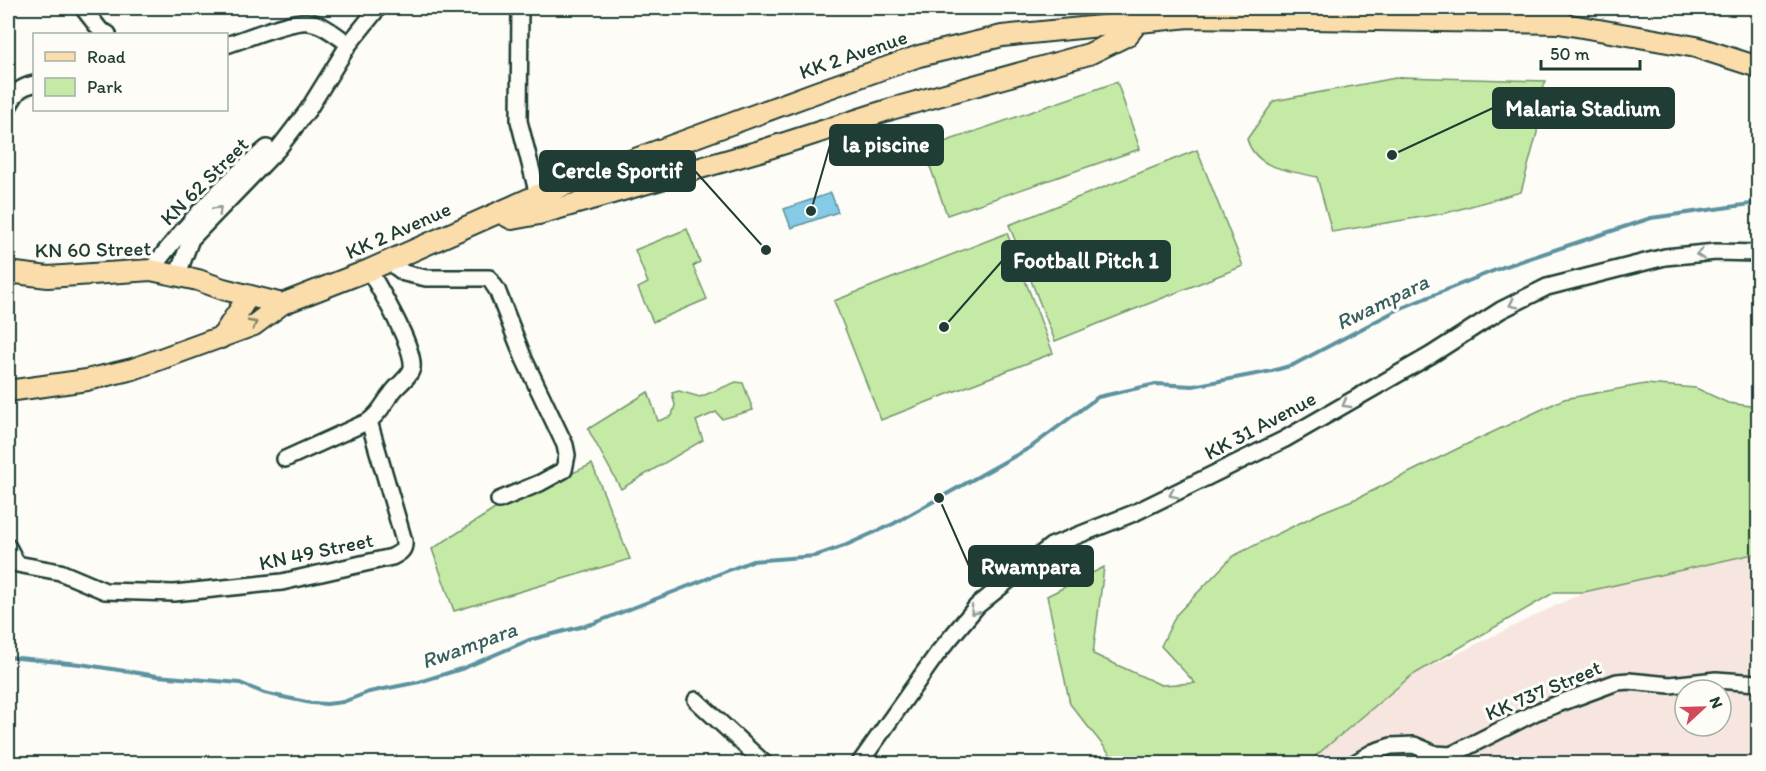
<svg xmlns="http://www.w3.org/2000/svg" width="1766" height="771" font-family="Itim,sans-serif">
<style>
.built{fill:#f7e5e0;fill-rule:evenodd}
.green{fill:#c5eaa5;stroke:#72946c;stroke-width:1.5}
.water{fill:#85cbe6;stroke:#5c929f;stroke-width:1.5}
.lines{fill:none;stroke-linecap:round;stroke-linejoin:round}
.stream{stroke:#5c929f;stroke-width:4}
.minor-casing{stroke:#1f3d34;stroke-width:20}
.major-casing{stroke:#1f3d34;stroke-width:24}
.minor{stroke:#fdfcf7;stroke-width:15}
.major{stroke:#fbddab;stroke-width:20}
.oneway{stroke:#8e9c96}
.oneway2{stroke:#82856a}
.labels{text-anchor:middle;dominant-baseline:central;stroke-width:6;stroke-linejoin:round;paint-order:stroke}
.street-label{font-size:21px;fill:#1f3d34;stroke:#fdfcf7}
.water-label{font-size:22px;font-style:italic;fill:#386060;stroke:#fdfcf7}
.leader{fill:none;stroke:#1f3d34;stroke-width:2}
.callout-dot{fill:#1f3d34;stroke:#fdfcf7;stroke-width:2}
.callout{fill:#1f3d34;stroke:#1f3d34;stroke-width:2}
.callout-label{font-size:22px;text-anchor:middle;font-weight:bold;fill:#fff}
</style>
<rect width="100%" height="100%" fill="#fdfcf7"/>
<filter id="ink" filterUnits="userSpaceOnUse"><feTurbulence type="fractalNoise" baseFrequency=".0167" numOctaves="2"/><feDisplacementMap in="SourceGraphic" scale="12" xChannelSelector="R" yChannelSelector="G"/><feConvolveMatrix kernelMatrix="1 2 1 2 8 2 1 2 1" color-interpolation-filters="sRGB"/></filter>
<g filter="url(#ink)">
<path class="built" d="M1758,553V763L1307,764L1411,676L1584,592ZM1685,690H1721V726H1685Z"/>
<path class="green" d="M1401,77L1546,81L1538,99L1537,133L1521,192L1446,213L1332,232L1317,177C1289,170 1256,170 1247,139L1274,101Z
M1117,82L1140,149L947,215L924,149Z
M1197,150L1243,266L1055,341L1009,225Z
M687,229L700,262L693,266L707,299L653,322L638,288L648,283L635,250Z
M1007,233L1053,353L881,420L834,301Z
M736,382L743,383L753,410L722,419L716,412L696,421L703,440L621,489L588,429L648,392L658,421L672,416L675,405L672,393L679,391L700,397Z
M1645,384L1696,388L1728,403L1758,407V553L1584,592H1555L1411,676L1307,763H1117L1070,704L1047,596L1104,567L1093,654L1161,685L1195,683L1161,646L1176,615L1233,556L1322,512L1360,497L1463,446L1564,399Z
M592,464L630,559L454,611L432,549L495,509Z"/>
<path class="water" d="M831,193L838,212L791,228L784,209Z"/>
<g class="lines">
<path class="stream" d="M8,657L80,664L157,676L240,683L264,693L311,703L327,704L343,702L369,692L419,682L464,668L529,640L592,624L752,561L815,556L844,546L893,524L1031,447L1098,397L1156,384L1193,386L1272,371L1293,365L1399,309L1503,267L1651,218L1758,203"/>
<defs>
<path id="minor" d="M83,8L101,31L108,34
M520,8L519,121L538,195
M1559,23L1563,8
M226,45C246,39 290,20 308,22C323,23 338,37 349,44
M8,107C17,93 17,88 34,84
M389,262L404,273L426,278H489L497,290L524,359L565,445L567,455L564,470L540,483L499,500
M151,270C185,225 223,183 267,148
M177,276L191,239L278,149L308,110L349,44L378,8
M285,459L369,421
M8,547L17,564L60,572L105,591L174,593L282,582L392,557C400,553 405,550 404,541L369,421C382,411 382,405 392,393C397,385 410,377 412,368C415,347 380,290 369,270
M696,700L765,764
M859,764L937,654L977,606L1051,546L1134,513L1285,439L1431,355L1501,310L1547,287L1665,257L1716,252L1758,253
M1353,764L1373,752L1391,746L1414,745L1435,754L1451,755L1536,712L1617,682L1629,681L1670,685L1716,680L1758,683"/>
<path id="major" d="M499,212L512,219L539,214L760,151L891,109L1089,54L1128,35L1138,22
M8,272L48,277L151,270L198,280L223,289L282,304L369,270L538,195L817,92L919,56L1002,36L1189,17L1559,23L1696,47L1758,67
M221,338L248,297
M8,391L87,380L133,369L254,325L282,304"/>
</defs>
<use href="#minor" class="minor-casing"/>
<use href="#major" class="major-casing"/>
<use href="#minor" class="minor"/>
<use href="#major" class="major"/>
</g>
<defs><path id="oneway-chevron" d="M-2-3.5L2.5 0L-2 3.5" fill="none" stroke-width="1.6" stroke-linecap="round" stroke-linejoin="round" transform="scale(1.5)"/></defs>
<g class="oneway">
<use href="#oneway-chevron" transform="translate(218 210) rotate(-46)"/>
<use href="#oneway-chevron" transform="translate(1700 254) rotate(174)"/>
<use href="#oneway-chevron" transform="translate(1513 304) rotate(154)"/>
<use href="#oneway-chevron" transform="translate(1346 404) rotate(150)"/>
<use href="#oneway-chevron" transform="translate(1173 494) rotate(154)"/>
<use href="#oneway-chevron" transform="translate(974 611) rotate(132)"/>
</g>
<use class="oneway2" href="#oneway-chevron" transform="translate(253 324) rotate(-28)"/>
</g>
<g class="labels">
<g class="street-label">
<text transform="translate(853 54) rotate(-19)">KK 2 Avenue</text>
<text transform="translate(204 181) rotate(-45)">KN 62 Street</text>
<text transform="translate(398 230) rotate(-24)">KK 2 Avenue</text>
<text transform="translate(93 249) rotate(-1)">KN 60 Street</text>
<text transform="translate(1260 425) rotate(-28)">KK 31 Avenue</text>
<text transform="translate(316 551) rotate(-12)">KN 49 Street</text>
<text transform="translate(1543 690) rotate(-23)">KK 737 Street</text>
</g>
<g class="water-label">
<text transform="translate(1382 302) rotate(-26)">Rwampara</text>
<text transform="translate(469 645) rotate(-20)">Rwampara</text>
</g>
</g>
<path class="leader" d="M1392 155L1493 108M811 211L830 145M766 250L695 171M944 327L1002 261M939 498L969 566"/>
<g class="callout-dot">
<circle cx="1392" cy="155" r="6"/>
<circle cx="811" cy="211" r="6"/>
<circle cx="766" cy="250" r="6"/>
<circle cx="944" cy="327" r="6"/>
<circle cx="939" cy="498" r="6"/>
</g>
<g class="callout">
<rect x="1493" y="88" width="181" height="40" rx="6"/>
<rect x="830" y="125" width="113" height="40" rx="6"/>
<rect x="540" y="151" width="155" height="40" rx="6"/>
<rect x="1002" y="241" width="168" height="40" rx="6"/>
<rect x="969" y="546" width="124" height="40" rx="6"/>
</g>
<g class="callout-label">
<text x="1583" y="116">Malaria Stadium</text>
<text x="886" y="152">la piscine</text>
<text x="617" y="178">Cercle Sportif</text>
<text x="1086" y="268">Football Pitch 1</text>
<text x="1031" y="574">Rwampara</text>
</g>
<rect width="1766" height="771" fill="none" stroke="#fdfcf7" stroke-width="30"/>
<rect x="15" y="15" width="1736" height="741" fill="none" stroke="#1f3d34" stroke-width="2" filter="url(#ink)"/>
<rect x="33" y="33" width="195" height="78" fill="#fdfcf7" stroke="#a4b0a9" stroke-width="1.5"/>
<rect x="45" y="52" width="30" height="9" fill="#fbddab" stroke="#a4b0a9" stroke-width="1.5"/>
<text x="87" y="63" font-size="18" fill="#1f3d34">Road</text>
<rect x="45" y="78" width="30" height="18" fill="#c5eaa5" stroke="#a4b0a9" stroke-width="1.5"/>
<text x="87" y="93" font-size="18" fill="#1f3d34">Park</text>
<g transform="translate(1703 708) rotate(68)"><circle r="28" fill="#fdfcf7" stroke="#a4b0a9" stroke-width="1.5"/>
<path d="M0-4.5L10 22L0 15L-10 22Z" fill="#d1495b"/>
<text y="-9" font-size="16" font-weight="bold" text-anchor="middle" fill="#1f3d34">N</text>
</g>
<path d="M1541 60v9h99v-9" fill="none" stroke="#1f3d34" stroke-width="3"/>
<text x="1550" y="60" font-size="18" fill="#1f3d34" stroke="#fdfcf7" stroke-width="4.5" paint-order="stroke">50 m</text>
</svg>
